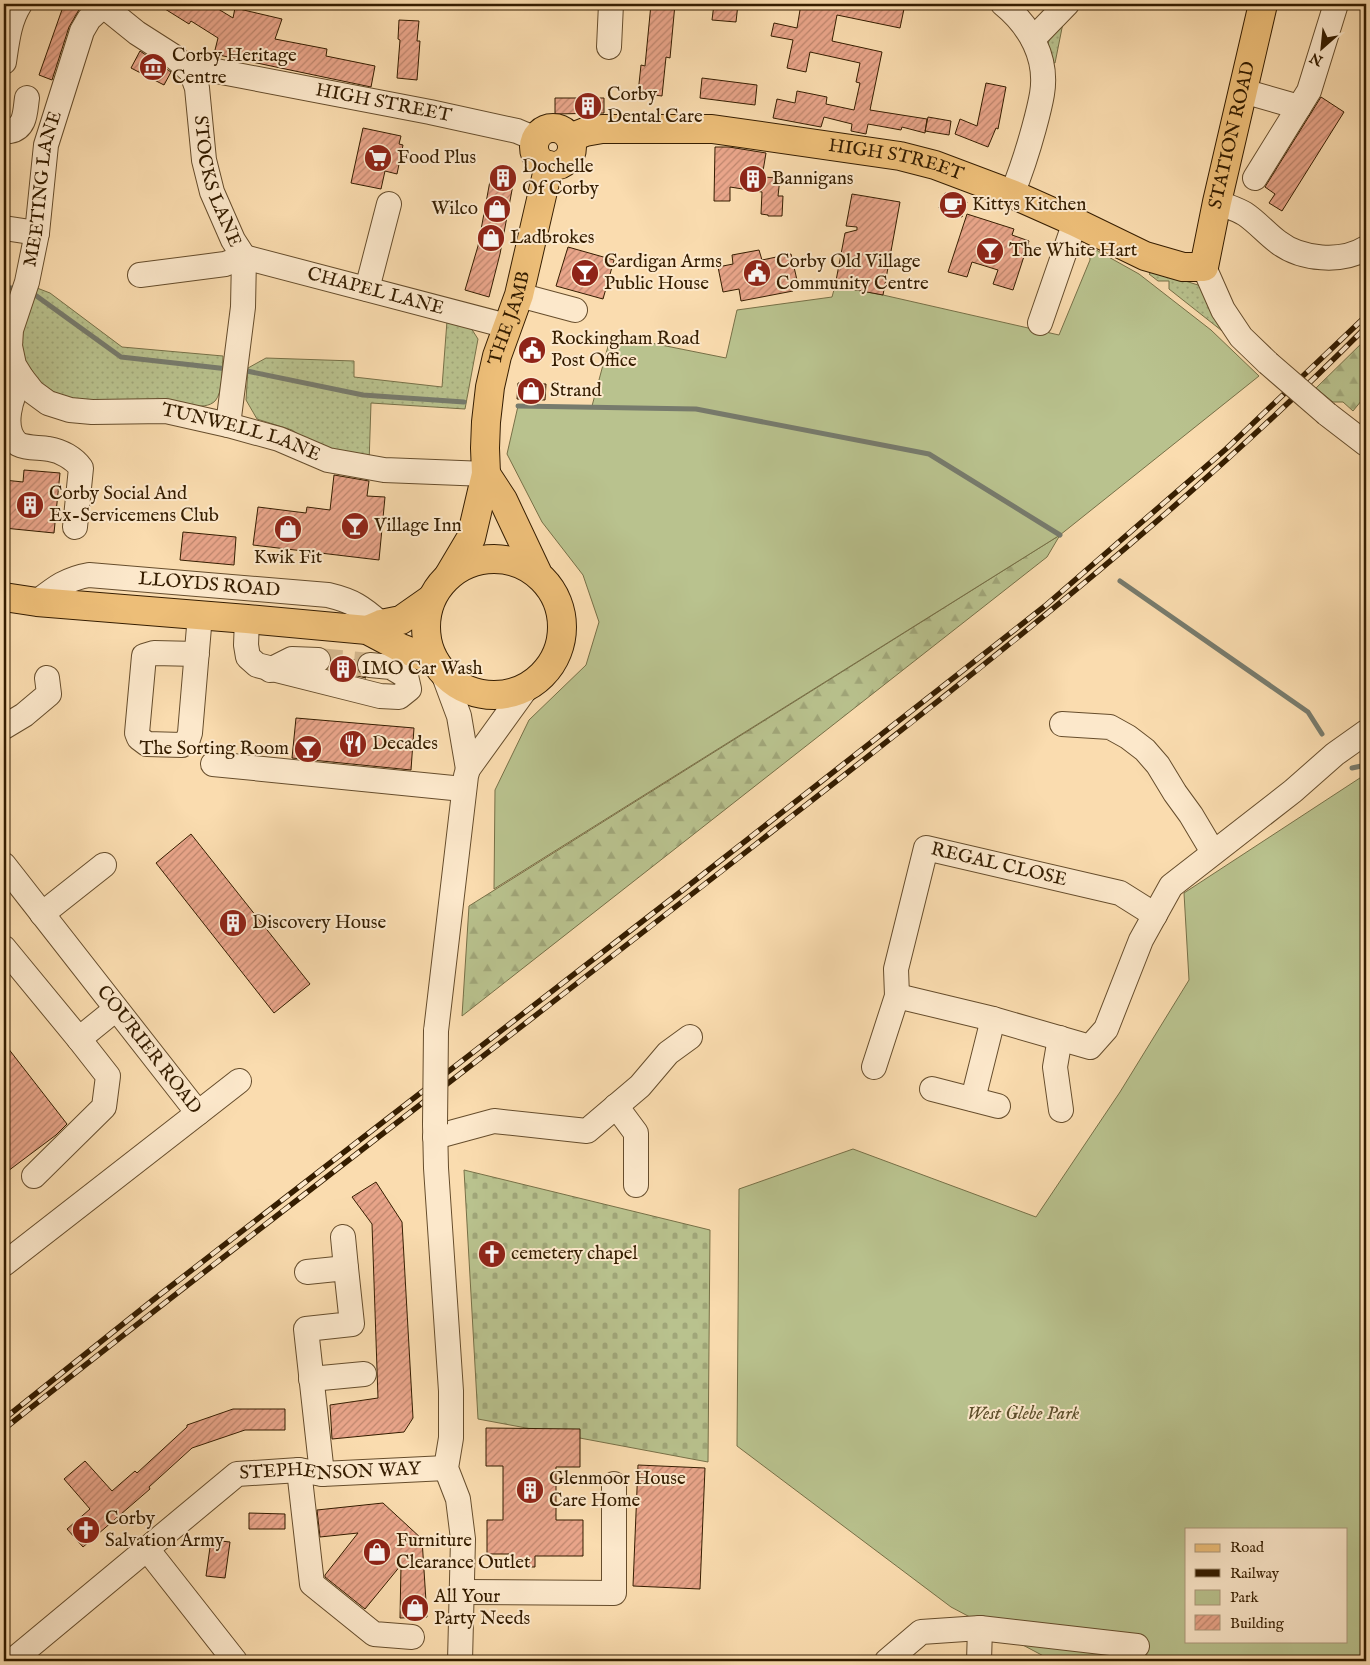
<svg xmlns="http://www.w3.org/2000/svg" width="1370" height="1665" font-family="'IM FELL English',serif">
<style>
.grass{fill:url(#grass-dots);stroke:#777047}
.forest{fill:url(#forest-firs);stroke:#777047}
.cemetery{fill:url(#cemetery-stones);stroke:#777047}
.green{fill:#b9c28e;stroke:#777047;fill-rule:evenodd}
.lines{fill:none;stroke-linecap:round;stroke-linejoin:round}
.stream{stroke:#777b6d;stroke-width:5}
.building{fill:url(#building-hatch);stroke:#351d00}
.minor-tunnel{stroke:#d3b68c;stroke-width:24;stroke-dasharray:24 12;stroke-linecap:butt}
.minor-casing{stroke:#664d2c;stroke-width:26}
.major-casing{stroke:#351d00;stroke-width:30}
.minor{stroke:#fce8cb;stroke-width:24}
.major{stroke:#edbe78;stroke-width:28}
.rail-casing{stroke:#351d00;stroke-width:5.5}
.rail{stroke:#fce8cb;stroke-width:4;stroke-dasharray:11;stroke-linecap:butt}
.minor-bridge-casing{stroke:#664d2c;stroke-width:26;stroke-linecap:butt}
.minor-bridge{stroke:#fce8cb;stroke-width:24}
.labels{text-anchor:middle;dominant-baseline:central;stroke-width:4;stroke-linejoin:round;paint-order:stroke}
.poi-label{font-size:19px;fill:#351d00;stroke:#fce8cb;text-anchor:start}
.street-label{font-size:19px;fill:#351d00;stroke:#fce8cb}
.park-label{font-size:19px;font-style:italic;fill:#5d4f2b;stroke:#fce8cb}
</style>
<defs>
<pattern id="grass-dots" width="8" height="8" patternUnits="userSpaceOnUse" patternTransform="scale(1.25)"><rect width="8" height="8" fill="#b9c28e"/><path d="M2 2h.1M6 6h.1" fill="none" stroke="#a0a679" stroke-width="1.8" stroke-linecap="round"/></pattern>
<pattern id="forest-firs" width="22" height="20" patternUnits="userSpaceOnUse" patternTransform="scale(1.25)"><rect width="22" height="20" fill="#b9c28e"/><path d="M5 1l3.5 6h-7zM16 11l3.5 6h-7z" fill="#a0a679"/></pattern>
<pattern id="cemetery-stones" width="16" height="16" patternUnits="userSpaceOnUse" patternTransform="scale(1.25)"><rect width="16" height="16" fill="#b9c28e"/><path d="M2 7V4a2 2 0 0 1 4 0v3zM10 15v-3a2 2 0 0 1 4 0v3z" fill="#a0a679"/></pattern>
<pattern id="building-hatch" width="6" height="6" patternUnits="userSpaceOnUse" patternTransform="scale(1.25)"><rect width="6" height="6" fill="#e9a58a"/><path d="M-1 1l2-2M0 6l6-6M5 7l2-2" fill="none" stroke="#be866e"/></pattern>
</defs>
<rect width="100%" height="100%" fill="#fadcaf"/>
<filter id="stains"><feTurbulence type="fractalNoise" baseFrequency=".004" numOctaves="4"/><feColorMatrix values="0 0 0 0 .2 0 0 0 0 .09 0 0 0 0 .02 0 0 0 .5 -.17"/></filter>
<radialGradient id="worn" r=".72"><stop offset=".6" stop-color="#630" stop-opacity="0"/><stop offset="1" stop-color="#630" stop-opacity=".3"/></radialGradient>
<path class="grass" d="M1063,23L1055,63L1048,61C1045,41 1050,37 1063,23Z
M1153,271L1198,285L1203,290L1231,338L1169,289V281H1158L1149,274Z
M37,288L50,293L122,347L223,356C222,368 223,393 215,401C205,412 174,402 159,402C117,403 54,411 30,369C24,360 20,347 22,336C24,320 31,304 37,288Z
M447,321L471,328L478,339L465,409L371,403L369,464L330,456L292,430L257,419L246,400L248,368L266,358L354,361V377L442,387Z"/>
<path class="forest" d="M1366,339V395L1353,411L1343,402H1333L1316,388Z
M1060,535L1047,557L462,1016L469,906Z"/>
<path class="cemetery" d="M464,1170L710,1230L708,1462L478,1419Z"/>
<path class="green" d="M1089,246L1139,274L1211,330L1259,376L1060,535L494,889L495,790L529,720L586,665L599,622L583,575L542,522L507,454L518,406H592L611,335L726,358L737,310L832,297L835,286L883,295L1059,335L1090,260Z
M1366,774V1661H1053L951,1607L737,1446L739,1189L853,1149L1036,1217L1120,1092L1189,980L1184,893ZM1186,1529H1346V1641H1186Z"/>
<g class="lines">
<path class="stream" d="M4,287L18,289
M31,292L121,357L228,369
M242,370L363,395L464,402
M518,406L696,409L929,454L1060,535
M1120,581L1308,712L1322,734
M1352,768L1366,765"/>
</g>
<path class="building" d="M64,4L80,8L69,27L52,80L39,75Z
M157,4H210L233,18L235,8L282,19L275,39L327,49L326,56L375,66L371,87L214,54L218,38L191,21L189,24Z
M651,4H675L670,58L666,57L662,96L638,93L641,65L645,66Z
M714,4H738L736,22L712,20Z
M801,4H905L900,28L837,15L832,41L882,52L870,110L927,119L925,133L902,127L901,130L868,124L866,134L851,131L852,124L824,117L821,127L773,118L777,99L795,103L797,91L827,97L826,104L854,110L860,83L856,82L860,63L810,52L806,72L787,68L793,40L771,36L774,23L797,28Z
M399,20L419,21L417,41H420L417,80L397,78L400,40L398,39Z
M140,51L171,72L164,85L131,68Z
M702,78L757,85L755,105L700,98Z
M986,83L1006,87L998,129L996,128L988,147L955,134L960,119L977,126Z
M1321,97L1344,112L1282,211L1269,203L1275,194L1265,187Z
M555,98H604V113L555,114Z
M928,117L951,121L949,135L925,131Z
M363,128L401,136L399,144L403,145L397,174L385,171L381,189L351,183Z
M715,147H729L766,153L762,177L780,178L778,196H783L782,216H768V215L761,214L762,192L730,187V201H714Z
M492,170L515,174L500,254L489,297L465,290L478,246Z
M945,193L967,202L962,217L939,208Z
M852,194L900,202L883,295L835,286L845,233L857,230V227L846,226Z
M967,214L1014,229L1012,235L1029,241L1013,290L993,284L998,270L972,262L967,277L948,272Z
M568,247L614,260L603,299L556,286Z
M759,250L762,260L791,254L797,280L791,281L793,291L741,301L739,289L723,292L718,267L733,264L732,255Z
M518,383L546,384L545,400L517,399Z
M24,470L60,473L54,533L4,528V480L23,482Z
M334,475L369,481L367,496L385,497L379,560L253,545L258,507L306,513L307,507L330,510Z
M183,532L236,537L234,565L180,560Z
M331,657L358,660L356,664L358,671L362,676L366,678L328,669L332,661Z
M296,718L414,728L411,770L292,758Z
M191,834L310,984L274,1013L156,863Z
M4,1043L67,1124L56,1135L4,1174Z
M376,1182L402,1222L413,1418L404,1432L332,1439L330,1405L378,1398L372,1224L352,1197Z
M233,1409H285V1430H245L192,1448L149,1487L150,1489L83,1547L67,1529L90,1509L64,1479L85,1461L112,1491L135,1471L137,1473L187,1427V1425Z
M486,1428L580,1429V1467H556V1520H583V1556H535V1567H513V1554H487V1520H503V1466H486Z
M638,1465L705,1468L700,1589L633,1586Z
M383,1503L422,1539L427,1617L400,1618L401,1565L365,1609L325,1577V1575L358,1533L320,1537L317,1510Z
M249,1513L285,1514V1529H249Z
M211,1540L230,1542L225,1578L206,1576Z"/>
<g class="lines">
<path class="minor-tunnel" d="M318,660L370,665"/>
<defs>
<g id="minor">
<path id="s1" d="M101,4L137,33L173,56L191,71L211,70L430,112L517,131L536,139"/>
<path d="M1003,4C1030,26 1048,58 1042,94C1040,106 1037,117 1034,128C1028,150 1021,172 1012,194"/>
<path d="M1033,39L1067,4"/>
<path d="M609,47L611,4"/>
<path d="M4,62C7,42 9,21 20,4"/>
<path id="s2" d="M191,71L197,88L204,160L212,192L233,240L244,257L243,307L228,425"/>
<path d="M1243,91L1299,107"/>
<path d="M4,129L10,131C26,128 25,111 27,98"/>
<path d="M1255,178L1309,91L1336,4"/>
<path d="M1217,202C1226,206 1237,209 1245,214C1257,222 1267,234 1278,242C1301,260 1342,263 1366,248"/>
<path d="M4,228L37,233"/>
<path d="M1204,267L1223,310L1241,337L1268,363"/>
<path id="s3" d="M140,275L225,264L244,257L507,326"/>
<path d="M367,289L389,204"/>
<path d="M519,295L575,310"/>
<path d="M1040,323L1075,222"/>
<path id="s4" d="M8,382L22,378L33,392L48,403L70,410L92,412L166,411L228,425L279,439L328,460L384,470L486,474"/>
<path d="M1327,414L1366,444"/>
<path id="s5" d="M75,527L81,468C74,458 61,451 49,449C39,447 28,449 18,444C0,429 11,396 22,378L14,365L10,346L11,330L27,282L37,233L46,145L82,31L89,19L103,6"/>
<path id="s6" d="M37,602C55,588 66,579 89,575L328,595C353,601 362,607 381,624"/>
<path d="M247,619L246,645L248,657L257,665L380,696L399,697L409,689L406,676L391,667L370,665"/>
<path d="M197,654L154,653L144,656L137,733L139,738L147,744L182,745L187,742L190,733L200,615"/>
<path d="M270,670L292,659L318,660"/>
<path d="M443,673L459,716L468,769"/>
<path d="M1062,724L1110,727L1128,737L1145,750L1158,765L1175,793L1191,815L1213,852"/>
<path d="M4,727L24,715L49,694L47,678"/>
<path d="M213,764L463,789"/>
<path id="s7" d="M4,865L198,1113L4,1264"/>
<path d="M42,914L104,865"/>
<path d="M4,948L79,1039L116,1009"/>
<path d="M897,996L993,1019L1090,1047L1106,1029L1141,940L1171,886L1293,791L1335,754L1366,732"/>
<path d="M436,1031L466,776L468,769L525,690"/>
<path d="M1060,1038L1055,1067L1061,1110"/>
<path id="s8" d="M874,1067L897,996L896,969L926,848L1120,893L1155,915"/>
<path d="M932,1089L998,1106"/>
<path d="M973,1099L993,1019"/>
<path d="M616,1106L636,1133V1185"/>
<path d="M198,1113L239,1081"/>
<path d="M435,1124L436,1168L451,1391V1438L446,1468L458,1499L463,1539L460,1661"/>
<path d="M435,1137L494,1121L587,1131L640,1086L668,1053L690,1037"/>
<path d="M34,1176L104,1107L108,1076L79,1039"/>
<path d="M343,1237L346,1268"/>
<path d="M307,1272L346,1268L352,1324L306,1329L322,1474"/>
<path d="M311,1379L364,1374"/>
<path d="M299,1470L312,1584L374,1634L412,1637"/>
<path d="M147,1549L235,1661"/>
<path d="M463,1592L614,1593V1484"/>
<path id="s9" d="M12,1661L237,1474L299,1470L322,1474L446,1468"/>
<path d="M887,1661L921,1632L980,1628L1137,1646"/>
<path d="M979,1661L980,1628"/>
</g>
<g id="major">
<circle cx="553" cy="147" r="19"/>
<path id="s10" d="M570,138L585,132L602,129H712L900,156L935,165L1012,194L1075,222L1145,256L1183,267H1204L1217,202L1263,4"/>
<path d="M486,474L503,500L537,572"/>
<circle cx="494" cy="627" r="68"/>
<path id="s11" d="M449,575L471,538L486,474L485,448L486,422L490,387L497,356L519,295L549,165"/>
<path d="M4,597L37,602L247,619L367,630L401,648L434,661"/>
<path d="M367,630L381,624L401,620L431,599"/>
</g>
</defs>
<use href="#minor" class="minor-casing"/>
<use href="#major" class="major-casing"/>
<use href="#minor" class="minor"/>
<use href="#major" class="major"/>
<defs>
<path id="rail" d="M4,1419L153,1300L688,886L1045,606L1226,449L1366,316
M4,1429C262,1225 524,1026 783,823C984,666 1186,509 1366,327"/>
</defs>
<use href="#rail" class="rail-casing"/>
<use href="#rail" class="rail"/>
<defs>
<path id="minor-bridge" d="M1268,363L1327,414
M435,1124L436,1031"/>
</defs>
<use href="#minor-bridge" class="minor-bridge-casing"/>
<use href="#minor-bridge" class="minor-bridge"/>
</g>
<defs>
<symbol id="museum-disc" viewBox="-11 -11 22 22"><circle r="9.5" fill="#8f2418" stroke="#fce8cb"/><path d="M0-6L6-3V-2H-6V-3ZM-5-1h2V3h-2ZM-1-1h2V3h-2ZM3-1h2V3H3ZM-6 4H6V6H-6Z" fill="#fff"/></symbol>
<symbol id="building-disc" viewBox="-11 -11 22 22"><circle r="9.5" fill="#8f2418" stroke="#fce8cb"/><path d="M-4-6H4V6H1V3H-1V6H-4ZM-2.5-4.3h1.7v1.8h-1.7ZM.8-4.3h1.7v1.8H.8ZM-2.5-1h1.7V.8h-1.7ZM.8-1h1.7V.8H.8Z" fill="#fff"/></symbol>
<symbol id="supermarket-disc" viewBox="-11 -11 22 22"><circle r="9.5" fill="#8f2418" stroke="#fce8cb"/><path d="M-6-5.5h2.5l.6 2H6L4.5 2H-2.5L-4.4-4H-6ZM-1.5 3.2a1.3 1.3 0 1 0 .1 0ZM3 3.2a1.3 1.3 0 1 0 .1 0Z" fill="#fff"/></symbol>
<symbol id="cafe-disc" viewBox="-11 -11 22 22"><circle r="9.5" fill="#8f2418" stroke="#fce8cb"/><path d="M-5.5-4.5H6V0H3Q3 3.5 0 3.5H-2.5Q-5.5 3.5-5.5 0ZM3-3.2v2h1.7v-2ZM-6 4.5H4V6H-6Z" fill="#fff"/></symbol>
<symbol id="shop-disc" viewBox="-11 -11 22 22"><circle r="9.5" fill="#8f2418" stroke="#fce8cb"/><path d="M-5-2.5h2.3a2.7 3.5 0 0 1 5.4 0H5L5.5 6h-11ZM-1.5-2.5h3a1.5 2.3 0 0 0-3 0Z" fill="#fff"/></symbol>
<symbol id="bar-disc" viewBox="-11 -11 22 22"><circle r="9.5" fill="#8f2418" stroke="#fce8cb"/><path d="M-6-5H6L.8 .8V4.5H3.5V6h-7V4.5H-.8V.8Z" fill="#fff"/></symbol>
<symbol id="civic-disc" viewBox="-11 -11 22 22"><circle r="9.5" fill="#8f2418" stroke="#fce8cb"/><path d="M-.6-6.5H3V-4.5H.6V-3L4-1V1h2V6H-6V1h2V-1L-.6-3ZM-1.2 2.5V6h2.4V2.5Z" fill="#fff"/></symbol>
<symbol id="restaurant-disc" viewBox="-11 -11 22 22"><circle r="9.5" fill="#8f2418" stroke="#fce8cb"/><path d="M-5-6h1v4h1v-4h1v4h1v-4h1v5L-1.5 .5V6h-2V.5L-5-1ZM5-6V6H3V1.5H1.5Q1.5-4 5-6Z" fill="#fff"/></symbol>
<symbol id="church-disc" viewBox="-11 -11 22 22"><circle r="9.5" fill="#8f2418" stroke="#fce8cb"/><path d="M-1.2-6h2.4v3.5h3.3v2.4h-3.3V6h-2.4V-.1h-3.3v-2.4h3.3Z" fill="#fff"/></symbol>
</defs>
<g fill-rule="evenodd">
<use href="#museum-disc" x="137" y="51" width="32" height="32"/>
<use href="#building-disc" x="572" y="90" width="32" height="32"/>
<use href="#supermarket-disc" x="362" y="142" width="32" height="32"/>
<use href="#building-disc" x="487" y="162" width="32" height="32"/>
<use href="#building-disc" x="737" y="163" width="32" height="32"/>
<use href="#cafe-disc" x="937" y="189" width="32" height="32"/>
<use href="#shop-disc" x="481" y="193" width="32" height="32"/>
<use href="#shop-disc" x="475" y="222" width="32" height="32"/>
<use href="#bar-disc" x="974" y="235" width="32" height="32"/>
<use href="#bar-disc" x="569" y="257" width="32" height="32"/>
<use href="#civic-disc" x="741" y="257" width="32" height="32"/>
<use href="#civic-disc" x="516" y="334" width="32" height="32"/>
<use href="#shop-disc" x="515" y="375" width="32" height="32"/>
<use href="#building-disc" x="14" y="489" width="32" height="32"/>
<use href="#bar-disc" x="339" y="510" width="32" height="32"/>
<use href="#shop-disc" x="272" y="513" width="32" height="32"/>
<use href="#building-disc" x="327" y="653" width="32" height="32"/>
<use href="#restaurant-disc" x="337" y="728" width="32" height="32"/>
<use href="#bar-disc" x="292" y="733" width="32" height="32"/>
<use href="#building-disc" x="217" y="907" width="32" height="32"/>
<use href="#church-disc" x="476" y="1238" width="32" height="32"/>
<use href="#building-disc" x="514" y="1474" width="32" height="32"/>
<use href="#church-disc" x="70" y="1514" width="32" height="32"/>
<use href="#shop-disc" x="361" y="1536" width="32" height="32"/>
<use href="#shop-disc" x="399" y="1592" width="32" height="32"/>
</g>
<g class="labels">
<g class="poi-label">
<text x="172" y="56">Corby Heritage<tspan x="172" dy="22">Centre</tspan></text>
<text x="607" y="95">Corby<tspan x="607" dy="22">Dental Care</tspan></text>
<text x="397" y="158">Food Plus</text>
<text x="522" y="167">Dochelle<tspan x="522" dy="22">Of Corby</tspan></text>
<text x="772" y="179">Bannigans</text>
<text x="972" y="205">Kittys Kitchen</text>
<text x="478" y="209" text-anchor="end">Wilco</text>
<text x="510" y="238">Ladbrokes</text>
<text x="1009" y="251">The White Hart</text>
<text x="604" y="262">Cardigan Arms<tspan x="604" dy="22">Public House</tspan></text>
<text x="776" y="262">Corby Old Village<tspan x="776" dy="22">Community Centre</tspan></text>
<text x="551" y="339">Rockingham Road<tspan x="551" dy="22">Post Office</tspan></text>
<text x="550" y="391">Strand</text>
<text x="49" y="494">Corby Social And<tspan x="49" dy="22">Ex-Servicemens Club</tspan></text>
<text x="374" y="526">Village Inn</text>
<text x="288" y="558" text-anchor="middle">Kwik Fit</text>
<text x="362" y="669">IMO Car Wash</text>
<text x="372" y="744">Decades</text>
<text x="289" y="749" text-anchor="end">The Sorting Room</text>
<text x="252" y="923">Discovery House</text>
<text x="511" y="1254">cemetery chapel</text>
<text x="549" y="1479">Glenmoor House<tspan x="549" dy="22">Care Home</tspan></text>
<text x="105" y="1519">Corby<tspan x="105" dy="22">Salvation Army</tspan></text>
<text x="396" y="1541">Furniture<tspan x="396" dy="22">Clearance Outlet</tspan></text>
<text x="434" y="1597">All Your<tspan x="434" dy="22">Party Needs</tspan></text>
</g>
<g class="street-label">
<text stroke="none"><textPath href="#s1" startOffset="308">HIGH STREET</textPath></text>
<text stroke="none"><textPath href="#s10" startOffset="794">STATION ROAD</textPath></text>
<text stroke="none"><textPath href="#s10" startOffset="330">HIGH STREET</textPath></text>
<text stroke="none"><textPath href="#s2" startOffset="114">STOCKS LANE</textPath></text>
<text stroke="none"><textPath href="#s5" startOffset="396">MEETING LANE</textPath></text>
<text stroke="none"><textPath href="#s3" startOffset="242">CHAPEL LANE</textPath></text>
<text stroke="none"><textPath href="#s11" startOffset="268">THE JAMB</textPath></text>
<text stroke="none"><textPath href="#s4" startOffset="248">TUNWELL LANE</textPath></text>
<text stroke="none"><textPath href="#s6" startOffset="180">LLOYDS ROAD</textPath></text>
<text stroke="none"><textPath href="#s8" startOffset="301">REGAL CLOSE</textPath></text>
<text stroke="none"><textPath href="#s7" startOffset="235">COURIER ROAD</textPath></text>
<text stroke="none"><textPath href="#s9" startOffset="386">STEPHENSON WAY</textPath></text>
</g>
<g class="park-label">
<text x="1023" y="1414">West Glebe Park</text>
</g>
</g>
<rect width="1370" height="1665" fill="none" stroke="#fadcaf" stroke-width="20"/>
<rect x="5" y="5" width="1360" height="1655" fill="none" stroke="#351d00" stroke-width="2.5"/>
<rect x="10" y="10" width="1350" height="1645" fill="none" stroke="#351d00"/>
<rect x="1185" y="1528" width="162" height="115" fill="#fce8cb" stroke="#ac977a"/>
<rect x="1195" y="1544" width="25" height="8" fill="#edbe78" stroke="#ac977a"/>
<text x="1230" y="1552" font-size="15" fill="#351d00">Road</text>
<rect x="1195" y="1569" width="25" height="8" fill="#351d00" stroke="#ac977a"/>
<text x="1230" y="1578" font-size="15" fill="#351d00">Railway</text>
<rect x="1195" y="1590" width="25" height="15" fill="#b9c28e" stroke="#ac977a"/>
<text x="1230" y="1602" font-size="15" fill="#351d00">Park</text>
<rect x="1195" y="1615" width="25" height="15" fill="url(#building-hatch)" stroke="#ac977a"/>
<text x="1230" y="1628" font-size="15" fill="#351d00">Building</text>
<g transform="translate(1322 48) rotate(207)" stroke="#fce8cb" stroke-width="4" paint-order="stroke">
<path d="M0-4L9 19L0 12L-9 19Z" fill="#351d00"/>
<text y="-8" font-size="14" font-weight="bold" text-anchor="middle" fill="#351d00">N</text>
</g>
<rect width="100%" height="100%" filter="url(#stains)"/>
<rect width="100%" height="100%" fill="url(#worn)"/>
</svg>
